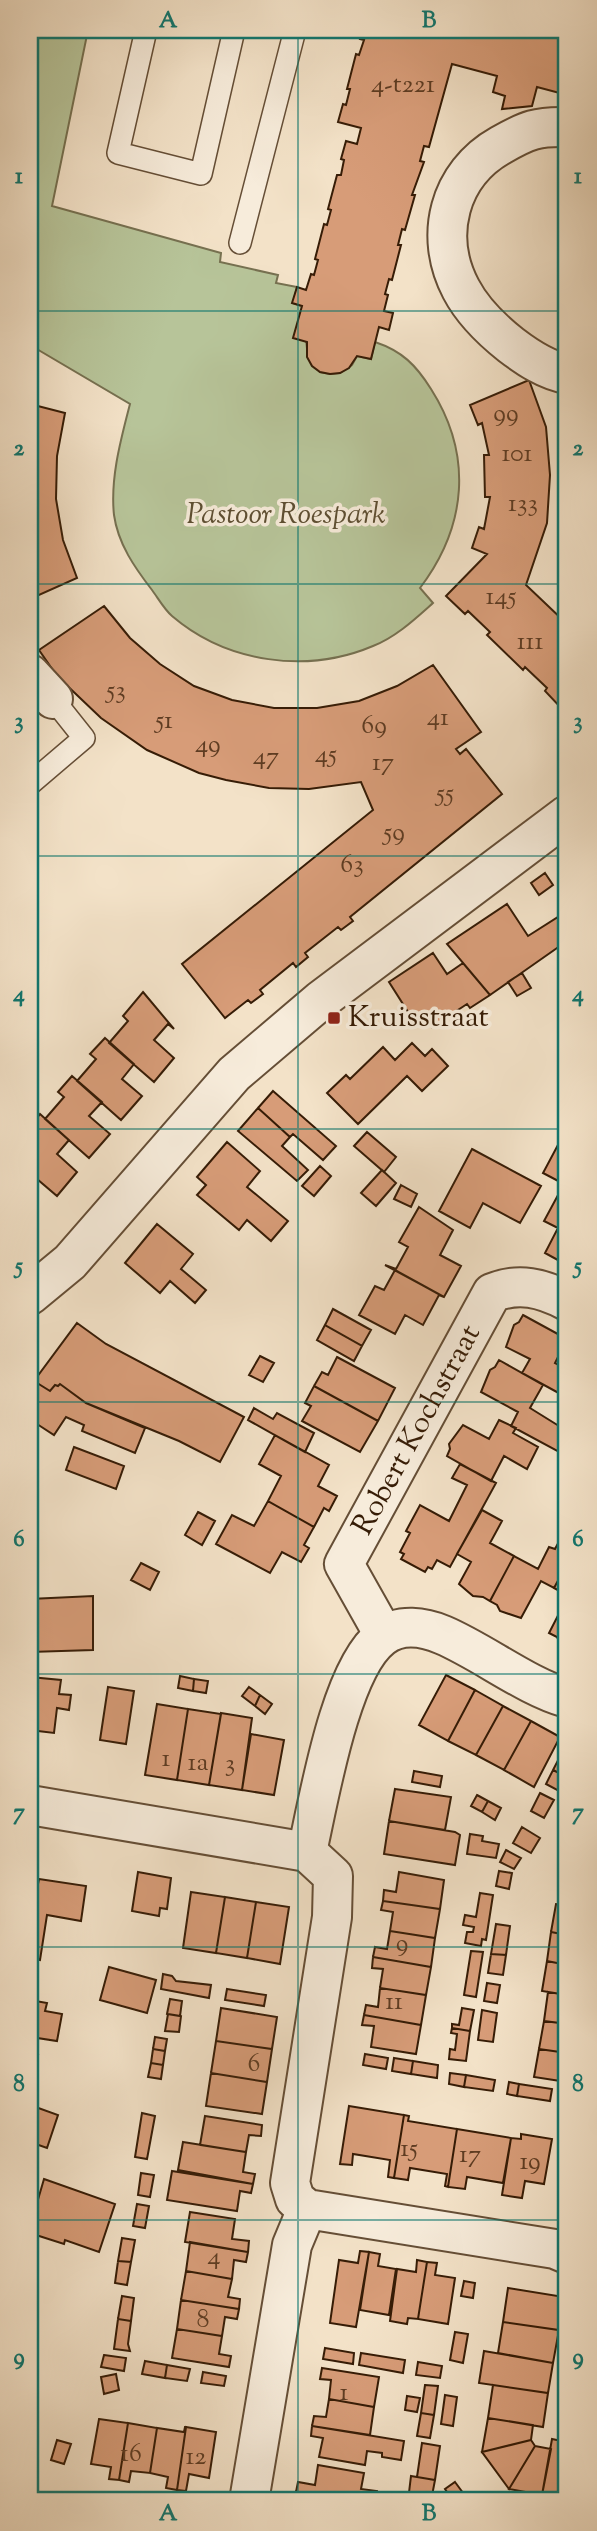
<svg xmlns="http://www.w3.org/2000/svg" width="597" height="2531" font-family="'Sorts Mill Goudy',serif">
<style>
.green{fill:#b7c499;stroke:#767050;stroke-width:2}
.building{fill:#d79c78;stroke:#361c06;stroke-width:2}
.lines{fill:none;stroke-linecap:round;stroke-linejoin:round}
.service-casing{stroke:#654e36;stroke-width:24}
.minor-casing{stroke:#654e36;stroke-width:42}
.service{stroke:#f7ecdb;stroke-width:21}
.minor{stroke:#f7ecdb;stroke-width:38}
.grid{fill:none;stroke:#0f766e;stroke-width:2;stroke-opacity:0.55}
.poi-dot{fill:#8f2418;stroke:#f7ecdb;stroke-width:2.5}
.labels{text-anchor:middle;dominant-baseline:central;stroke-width:7;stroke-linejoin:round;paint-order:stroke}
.number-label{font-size:26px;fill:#5e3c22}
.park-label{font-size:30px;font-style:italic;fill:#5d4e32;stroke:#f7ecdb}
.poi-label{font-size:30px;fill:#361c06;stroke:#f7ecdb;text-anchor:start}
.street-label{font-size:30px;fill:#361c06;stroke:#f7ecdb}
.neatline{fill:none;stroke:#0f766e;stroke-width:2.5}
.grid-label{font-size:23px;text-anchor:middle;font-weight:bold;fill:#0f766e}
</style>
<rect width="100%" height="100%" fill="#f3e2c8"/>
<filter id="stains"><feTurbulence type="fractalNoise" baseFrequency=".00286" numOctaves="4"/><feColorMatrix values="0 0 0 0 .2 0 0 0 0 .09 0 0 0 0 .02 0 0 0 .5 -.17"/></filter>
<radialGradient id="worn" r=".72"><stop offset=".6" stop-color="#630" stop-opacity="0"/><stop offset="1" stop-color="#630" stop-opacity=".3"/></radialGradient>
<path class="green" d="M30,30H88L52,206L221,253L220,262L278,275L276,283L297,287L293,303L302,306L308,357L320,372L330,374L340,373L352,365L357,356L371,359L375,342C402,351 416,365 431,389C473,455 467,526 420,588L433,603C415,619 396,637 373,646C307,674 227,663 172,616C164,609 158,598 152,590C135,568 118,544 114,515C110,478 121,439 130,404L30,345Z"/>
<path class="building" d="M363,30H567V95L537,87L532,106L502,109L505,96L493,92L497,76L452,64L429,147L424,146L420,161L424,162L412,195H415L405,230L402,229L398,245H401L392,280L389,279L385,294L388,295L384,311L393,313L389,330L379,327L371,359L357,356L349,368L340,373L330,374L320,372L312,366L307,357V342L293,338L302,306L292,303L297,287L306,290L311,274L314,275L318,260L315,259L324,224L327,225L331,210L328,209L337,175H341L344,160L341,159L346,141L357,144L361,128L338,122L343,104L346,105L350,89H347L356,54L359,55L364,40L360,39Z
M529,380L546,427L550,475L547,523L526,585L567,624V705L563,710L545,691L547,688L525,667L523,670L487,635L490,632L468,611L465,614L446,596L487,554L472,548L479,527L484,529L490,497H485L484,455H489L482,423L478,425L470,405Z
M30,404L65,413L57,456L56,499L63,540L77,578L30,599Z
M104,606L130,638L160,664L194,686L232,700L274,708H317L359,701L397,686L433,665L481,732L456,749L460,754L466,749L502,794L350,917L353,921L341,930L338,927L305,953L308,957L296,967L293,963L260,990L263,994L251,1003L248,1000L225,1018L182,964L373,810L361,782L309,789L269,788L226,780L199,773L147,750L101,718L57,676L39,650Z
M545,873L553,885L539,895L531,883Z
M507,904L528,936L558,917L567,933V941L490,995L447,944Z
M433,953L447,974L463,963L490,995L470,1008L467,1004L432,1027L426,1017L419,1021L413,1013L410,1015L389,982Z
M522,973L531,988L517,996L508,982Z
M143,992L174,1029L168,1024L154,1040L174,1058L154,1082L109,1043L128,1021L123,1016Z
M105,1038L134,1064L122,1079L142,1096L121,1120L77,1081L96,1059L90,1054Z
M412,1043L425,1056L432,1049L448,1066L422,1091L407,1076L358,1124L327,1093L346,1075L350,1079L383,1047L395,1060Z
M72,1076L102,1102L89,1116L110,1134L89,1158L45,1119L64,1097L58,1092Z
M273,1091L336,1146L323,1160L293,1134L290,1137L258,1108Z
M258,1108L290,1137L282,1146L308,1170L297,1181L238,1131Z
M40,1114L69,1140L57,1154L77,1172L57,1196L30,1173V1126Z
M567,1128V1177L564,1184L543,1173Z
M367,1132L396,1157L384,1172L354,1146Z
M227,1142L260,1171L247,1187L288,1221L271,1241L247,1220L239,1230L197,1195L206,1185L197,1177Z
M472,1149L541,1186L520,1223L483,1203L470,1228L439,1211Z
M320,1166L331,1176L314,1196L302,1186Z
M382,1170L396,1183L376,1206L361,1193Z
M564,1184L562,1190L567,1192V1265L545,1253L558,1228L544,1221Z
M401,1185L417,1194L411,1207L394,1199Z
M419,1207L453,1230L440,1255L461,1266L444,1297L385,1265L396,1269L408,1247L399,1242Z
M157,1224L193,1254L181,1269L206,1290L195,1303L170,1281L160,1293L125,1263Z
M395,1270L444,1297L439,1295L423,1325L405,1315L395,1334L359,1315L375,1286L384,1290Z
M333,1309L371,1330L362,1346L325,1325Z
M523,1315L567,1339L555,1363L567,1369L566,1397L522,1373L530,1359L506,1347L514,1325L519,1322Z
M77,1323L106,1344L244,1417L220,1462L179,1441L86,1403L60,1384L58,1386L55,1385L50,1391L34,1381Z
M325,1325L362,1346L354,1361L317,1340Z
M260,1356L274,1363L263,1382L249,1375Z
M337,1357L395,1388L378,1421L314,1386L322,1372L328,1375Z
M499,1360L543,1385L530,1408L567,1431V1441L561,1453L511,1426L518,1412L481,1392L490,1370L495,1367Z
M34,1381L50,1391L55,1385L58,1386L60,1384L86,1403L145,1428L135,1453L82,1431L84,1425L66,1417L54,1435L37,1424L32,1431L30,1429V1388Z
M314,1386L378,1421L360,1452L302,1421L311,1406L305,1403Z
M254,1408L273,1419L277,1413L314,1433L305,1452L248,1420Z
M499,1420L516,1428L513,1433L538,1447L527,1469L504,1456L491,1481L447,1456L450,1449L449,1444L463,1425L489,1439Z
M275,1435L329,1465L318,1486L337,1496L329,1511L324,1508L314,1527L268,1501L281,1476L259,1464Z
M74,1447L124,1466L116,1489L66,1470Z
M460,1464L496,1483L450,1567L437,1560L432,1569L428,1567L425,1572L401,1559L404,1554L400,1552L410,1533L406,1531L420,1505L449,1521L467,1485L452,1478Z
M30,1495L37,1497L36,1513L33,1512L31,1563Z
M268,1501L314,1527L304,1545L309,1548L301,1562L282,1552L270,1573L216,1544L232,1515L254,1526Z
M482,1510L502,1521L490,1543L514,1556L490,1601L483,1597L473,1596L459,1584L471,1562L457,1554Z
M198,1512L215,1521L202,1545L185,1535Z
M563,1534L567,1537V1564L554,1588L541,1581L521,1618L500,1611L497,1605L490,1601L514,1556L538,1569L549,1547L555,1549Z
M141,1563L159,1572L150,1590L131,1580Z
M567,1564V1595L554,1588Z
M93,1596V1650L30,1652V1599Z
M567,1598V1647H566L560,1643L557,1637L549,1633Z
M446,1675L475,1690L448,1741L419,1725Z
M180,1676L194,1679L193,1691L178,1688Z
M30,1677L61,1680L59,1694L71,1695L69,1710L57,1708L54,1733L30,1730Z
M194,1679L208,1681L206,1693L193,1691Z
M108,1687L134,1691L126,1744L100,1740Z
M249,1687L260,1695L255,1706L242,1696Z
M475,1690L503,1706L476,1755L448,1741Z
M260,1695L272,1704L265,1714L255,1706Z
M157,1704L188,1709L177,1780L145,1775Z
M503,1706L531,1721L504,1770L476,1755Z
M188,1709L221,1714L209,1785L177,1780Z
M221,1713L252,1718L242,1790L209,1785Z
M531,1721L560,1737L534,1787L504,1770Z
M251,1734L284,1740L274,1795L242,1790Z
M567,1743V1777L553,1770Z
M553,1770L567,1777L559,1791L546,1784Z
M414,1771L442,1776L440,1787L412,1782Z
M395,1789L451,1797L445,1830L389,1821Z
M540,1793L554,1800L544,1818L531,1811Z
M477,1795L488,1801L482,1812L471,1806Z
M488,1801L501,1808L495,1820L482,1812Z
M389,1821L455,1832L460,1835L455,1865L384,1854Z
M522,1827L540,1838L531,1853L513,1843Z
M470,1834L483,1836L482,1841L499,1844L496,1858L467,1854Z
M506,1850L521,1858L514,1869L500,1862Z
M499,1871L512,1873L509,1889L496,1886Z
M138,1872L171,1878L167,1909L160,1908L159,1916L132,1911Z
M399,1872L444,1880L440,1909L383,1901L384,1890L396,1892Z
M39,1879L86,1886L81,1921L47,1915L40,1960L30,1958V1888L37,1889Z
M191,1892L225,1897L216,1953L183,1948Z
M480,1893L493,1895L486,1940L482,1939L481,1946L465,1943L467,1932H473L474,1927L463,1925L465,1915L476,1917Z
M225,1897L256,1902L247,1958L216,1953Z
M383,1901L440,1909L435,1938L390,1931L393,1912L381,1910Z
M567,1901V1935L551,1932L556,1904L566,1905Z
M256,1902L289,1907L280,1964L247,1958Z
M496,1924L510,1926L506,1955L491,1954Z
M390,1931L435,1938L431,1967L373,1957L375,1947L387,1949Z
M551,1932L567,1935V1965L547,1961Z
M471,1951L483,1952L476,1997L464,1995Z
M491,1954L506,1955L503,1975L488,1973Z
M373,1957L431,1967L426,1995L380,1988L383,1969L372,1968Z
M547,1961L567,1965V1995L542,1991Z
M109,1967L156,1980L147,2013L100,2000Z
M163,1974L172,1976L176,1981L211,1985L209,1998L161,1989Z
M487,1983L500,1985L497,2003L484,2001Z
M380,1988L426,1995L421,2025L364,2015L366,2005L378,2007Z
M227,1989L266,1995L264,2006L225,2000Z
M548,1992L567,1995V2024L544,2021Z
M170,1999L182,2001L180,2016L167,2014Z
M30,2000L47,2003L45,2011L62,2014L57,2041L37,2038L35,2055H38L32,2092H30Z
M221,2008L277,2017L272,2049L216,2041Z
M462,2008L474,2010L470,2031L452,2028V2024L459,2025Z
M482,2010L497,2013L493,2042L478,2040Z
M168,2014L181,2016L179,2032L165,2031Z
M364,2015L421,2025L416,2054L371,2047L374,2026L362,2025Z
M544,2021L567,2024V2053L539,2049Z
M452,2028L470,2031L466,2061L449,2059L450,2049L455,2050L457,2034L451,2033Z
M155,2037L167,2039L165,2051L153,2049Z
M216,2041L272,2049L267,2082L211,2073Z
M153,2049L165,2051L163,2065L151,2063Z
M539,2049L567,2053V2082L534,2077Z
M365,2054L388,2058L386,2069L363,2065Z
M394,2058L413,2061L411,2074L392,2071Z
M413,2061L438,2065L437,2078L411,2074Z
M151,2063L163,2065L161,2079L148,2077Z
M211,2073L267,2082L262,2114L206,2106Z
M450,2073L466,2075L464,2087L449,2084Z
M466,2075L495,2080L493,2091L464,2087Z
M509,2082L519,2084L517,2096L507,2094Z
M519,2084L552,2089L550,2101L517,2096Z
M30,2105L58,2115L47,2148L30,2142Z
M349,2106L404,2115L394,2178L388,2177L390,2160L353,2154L352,2165L340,2164Z
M142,2113L155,2116L147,2159L135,2157Z
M404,2115L409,2116L408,2121L457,2129L448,2187L445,2186L447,2174L410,2168L408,2180L394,2178Z
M205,2116L262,2125L261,2136L249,2135L246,2152L200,2145Z
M457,2129L511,2138L503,2183L467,2177L465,2189L448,2187Z
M521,2134L552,2139L544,2184L525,2181L522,2198L502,2195L511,2138L521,2139Z
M183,2142L246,2152L243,2172L255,2174L253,2184L178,2170Z
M172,2171L253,2184L251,2193L240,2191L237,2211L167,2200Z
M141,2173L154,2175L150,2197L138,2195Z
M44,2179L115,2204L99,2252L65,2240L64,2244L36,2235L37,2229L30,2227Z
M137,2204L149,2206L145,2228L133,2226Z
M190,2212L235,2219L232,2239L249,2241L248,2252L185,2242Z
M122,2238L135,2240L131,2262L118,2261Z
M190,2242L248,2252L246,2262L234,2260L232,2279L186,2271Z
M360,2251L369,2252L356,2327L330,2323L339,2260L358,2263Z
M369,2252L380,2254L378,2266L396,2269L389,2315L360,2310Z
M417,2260L427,2262L418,2319L408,2318L407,2324L390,2321L397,2269L416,2272Z
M118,2261L131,2262L127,2285L115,2283Z
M427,2262L437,2263L435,2275L455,2278L448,2324L418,2319Z
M186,2271L232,2279L228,2297L240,2299L239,2309L181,2300Z
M464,2281L475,2283L473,2298L461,2296Z
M508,2288L564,2297L559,2330L503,2322Z
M122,2296L134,2298L131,2321L118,2319Z
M181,2300L239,2309L237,2319L225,2317L222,2336L177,2329Z
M118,2319L131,2321L128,2344L130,2351L114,2349Z
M503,2322L559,2330L553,2363L498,2353Z
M177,2329L222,2336L219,2354L231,2356L229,2367L172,2358Z
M455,2332L468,2334L463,2363L450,2360Z
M325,2348L354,2353L353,2364L323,2359Z
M484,2351L553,2363L548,2393L479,2383Z
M361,2353L405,2360L403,2373L359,2365Z
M104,2355L126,2358L124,2371L101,2367Z
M145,2361L167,2365L165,2378L142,2374Z
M418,2362L442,2366L440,2378L416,2375Z
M167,2365L190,2369L187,2381L165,2378Z
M322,2368L379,2377L374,2407L329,2399L331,2380L320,2379Z
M203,2372L226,2376L224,2386L201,2383Z
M116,2374L119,2390L104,2394L101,2377Z
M425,2385L438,2386L434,2415L421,2413Z
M493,2385L548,2393L543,2427L488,2418Z
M445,2395L457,2397L453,2426L441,2424Z
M407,2396L420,2398L417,2412L405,2410Z
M329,2399L374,2407L370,2435L312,2426L314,2416L326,2417Z
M421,2413L434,2415L430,2438L417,2436Z
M488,2418L533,2425L531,2440L482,2452Z
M99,2419L128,2423L119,2480L109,2479L111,2467L91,2464Z
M128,2423L157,2428L150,2473L131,2471L129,2482L119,2480Z
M312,2426L404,2441L401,2460L382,2457V2453L367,2451L365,2465L319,2457L323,2438L311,2436Z
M185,2427H186L177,2490L166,2488L168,2477L150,2473L157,2428L184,2432Z
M186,2427L216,2432L209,2478L189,2474L186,2491L177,2490Z
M552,2439L567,2442V2499L542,2495Z
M57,2440L71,2444L64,2464L51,2460Z
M531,2440L535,2446L509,2489L482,2452Z
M422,2443L440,2446L435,2480L417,2477Z
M535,2446L551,2449L542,2495L509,2489Z
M318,2465L364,2473L361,2489L377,2491L376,2501H352L296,2492L298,2482L315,2485Z
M411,2476L435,2480L431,2501H408Z
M455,2482L469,2501H453L445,2489Z
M296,2492L352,2501H295Z"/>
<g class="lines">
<defs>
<path id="service" d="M146,30L118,153L201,174L234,30
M240,243L295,30
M30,784L84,738L53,699"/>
<g id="minor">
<path d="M567,127C538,126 527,130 501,145C449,174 433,236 461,289C472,310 492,330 511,345C528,358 546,370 567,374"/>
<path d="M30,674L53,699"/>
<path d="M30,1295L70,1262L234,1074L321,1000L567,815"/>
<path id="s1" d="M384,1635L344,1564L492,1293C519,1282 542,1288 567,1301"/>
<path d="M30,1805L307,1852L333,1876L332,1917L290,2183L295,2199L307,2209L555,2249L567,2254"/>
<path d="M307,1852C319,1799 340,1669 382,1637C400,1623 424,1627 443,1635C483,1652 527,1687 567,1698"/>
<path d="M249,2501L292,2245L307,2209"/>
</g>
</defs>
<use href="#service" class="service-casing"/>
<use href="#minor" class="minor-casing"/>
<use href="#service" class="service"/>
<use href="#minor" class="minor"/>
</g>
<path class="grid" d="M298,30V2501M30,311H567M30,584H567M30,856H567M30,1129H567M30,1402H567M30,1674H567M30,1947H567M30,2220H567"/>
<rect class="poi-dot" x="327" y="1011" width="14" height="14" rx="3.5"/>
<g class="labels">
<g class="number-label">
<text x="403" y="85">4-t221</text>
<text x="506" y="414">99</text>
<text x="517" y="454">101</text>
<text x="523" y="504">133</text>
<text x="501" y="597">145</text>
<text x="530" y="642">111</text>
<text x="116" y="691">53</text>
<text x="438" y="718">41</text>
<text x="164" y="721">51</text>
<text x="374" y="726">69</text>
<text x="208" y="745">49</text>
<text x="326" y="755">45</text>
<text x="266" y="757">47</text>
<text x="383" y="763">17</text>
<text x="445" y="794">55</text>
<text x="394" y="833">59</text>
<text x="352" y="865">63</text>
<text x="166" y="1759">1</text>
<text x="198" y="1763">1a</text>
<text x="230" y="1764">3</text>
<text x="402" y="1944">9</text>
<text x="394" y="2002">11</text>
<text x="254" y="2064">6</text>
<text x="409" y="2149">15</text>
<text x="470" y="2155">17</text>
<text x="530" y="2162">19</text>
<text x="214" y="2257">4</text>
<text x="203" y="2320">8</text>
<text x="344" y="2393">1</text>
<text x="131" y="2454">16</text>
<text x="196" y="2457">12</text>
</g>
<g class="park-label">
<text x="286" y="515">Pastoor Roespark</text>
</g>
<g class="poi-label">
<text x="348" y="1018">Kruisstraat</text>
</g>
<g class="street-label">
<text stroke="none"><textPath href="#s1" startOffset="234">Robert Kochstraat</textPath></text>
</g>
</g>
<rect width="597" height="2531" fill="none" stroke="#f3e2c8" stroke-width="77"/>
<rect x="38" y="38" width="520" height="2454" class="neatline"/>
<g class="grid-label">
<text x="168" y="27">A</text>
<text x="429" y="27">B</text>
<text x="19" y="183">1</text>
<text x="578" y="183">1</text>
<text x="19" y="455">2</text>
<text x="578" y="455">2</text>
<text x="19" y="728">3</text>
<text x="578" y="728">3</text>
<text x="19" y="1001">4</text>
<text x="578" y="1001">4</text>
<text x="19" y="1273">5</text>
<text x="578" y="1273">5</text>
<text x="19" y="1546">6</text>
<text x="578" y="1546">6</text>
<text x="19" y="1819">7</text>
<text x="578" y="1819">7</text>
<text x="19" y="2091">8</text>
<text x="578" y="2091">8</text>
<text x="19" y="2364">9</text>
<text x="578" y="2364">9</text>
<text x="168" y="2520">A</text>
<text x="429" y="2520">B</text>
</g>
<rect width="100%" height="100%" filter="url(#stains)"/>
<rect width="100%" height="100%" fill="url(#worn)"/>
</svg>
